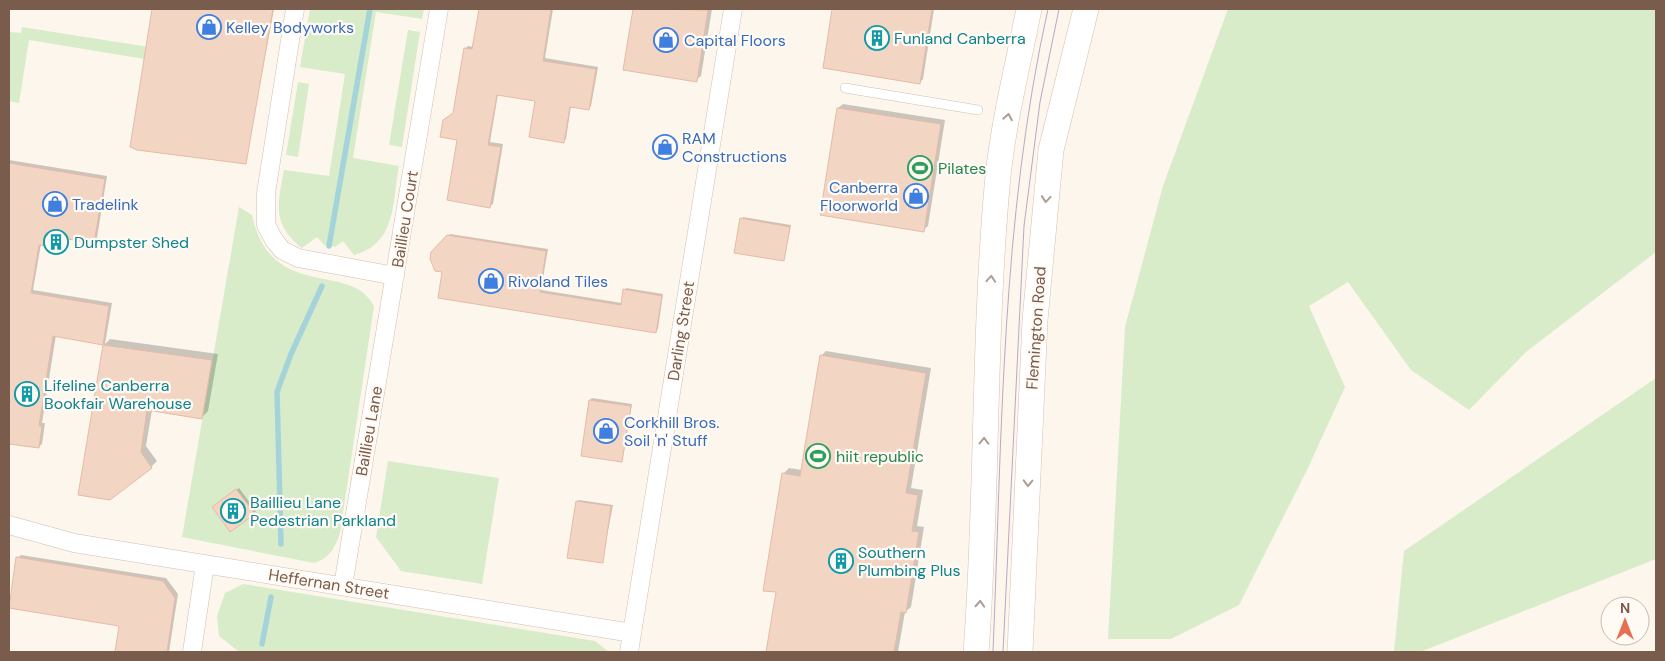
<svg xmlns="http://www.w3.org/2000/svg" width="1665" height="661" font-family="'DM Sans',sans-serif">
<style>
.green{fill:#d8ecc9}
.shadow{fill:#0003}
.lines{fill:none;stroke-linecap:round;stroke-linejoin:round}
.stream{stroke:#a5d3da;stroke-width:5.5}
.building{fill:#f3d5c3;stroke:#e6bba3}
.lane-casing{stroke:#d1beb0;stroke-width:10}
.street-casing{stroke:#d1beb0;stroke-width:19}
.secondary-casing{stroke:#d6c0b0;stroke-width:26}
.lane{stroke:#fff;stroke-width:9}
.street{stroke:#fff;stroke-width:18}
.secondary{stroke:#fff;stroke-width:25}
.tram{stroke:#b9a8c9;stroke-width:1}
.oneway{stroke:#af9d94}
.labels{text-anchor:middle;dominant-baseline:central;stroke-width:4.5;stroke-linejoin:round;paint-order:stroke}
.shop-label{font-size:16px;fill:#366cbe;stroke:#fffaf3;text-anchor:start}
.culture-label{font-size:16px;fill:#0d838f;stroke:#fffaf3;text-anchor:start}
.leisure-label{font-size:16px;fill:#27864d;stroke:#fffaf3;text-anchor:start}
.street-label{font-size:16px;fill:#7a5c4d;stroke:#fffaf3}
</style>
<rect width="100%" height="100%" fill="#fdf6ec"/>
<path class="green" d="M310,9H424L422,19L376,12L353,158L399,166C392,203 397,243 354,255L343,241L335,247L324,245L317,237L302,248C271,224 278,203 284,170L329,176L345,74L300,67Z
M1228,9H1656V252L1526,352L1469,410L1411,370L1348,282L1309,306L1345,387L1307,470L1239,605L1171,639H1108L1125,327L1163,186Z
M22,27L263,65L261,78L29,40L19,103L9,101V32L21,33Z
M408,30L420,32L402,147L389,145Z
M298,82L309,84L298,157L286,155Z
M239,207L252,215C271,303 351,260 374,306L340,533C335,548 330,558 314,563L182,537Z
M1656,378V559L1420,652H1394L1404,551Z
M388,461L499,478L482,584L401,571L376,537Z
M243,584L595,641L609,652L238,651L219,636L217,616L225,593Z"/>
<path class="shadow" d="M154,9H274L245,163L132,146Z
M480,9H553L545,58L598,67L591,106L589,109L571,106L566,139L563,142L537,100L498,94L490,142L503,144L493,204L490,206L459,139L455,112L466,48L468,46L474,47Z
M634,9H712L701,76L696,80L625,69Z
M834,9H934L923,79L920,82L824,67Z
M843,104L945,120L928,226L923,230L821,214L838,108Z
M9,160L107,176L97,238L93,242L63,237L59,246L41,244L33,290L112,303L105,344L110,339L218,354L208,411L202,417L152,410L146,446L157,461L151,467L79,494L104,344L56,335L42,423H45L42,444L38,447L9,443Z
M743,217L791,225L784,260L741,219Z
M450,234L548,249L541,290L622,303L626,288L663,294L658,329L656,331L444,271L432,252Z
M826,351L931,368L911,488L923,490L917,526L924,527L911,607L905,612L898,652H767L777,591L783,474L789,468L802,470L821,356Z
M592,398L632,404L622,461L590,400Z
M239,488L256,511L254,513L216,506Z
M579,500L613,505L602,562L577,502Z
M21,555L166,578L178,594L169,652H117L121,625L17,558Z"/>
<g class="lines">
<path class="stream" d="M329,246L370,9
M281,544L277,392L291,354L322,286
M262,644L271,597"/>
</g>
<path class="building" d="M152,9H273L246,164L137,150L130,147Z
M479,9H551L543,61L596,69L589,110L570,107L564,143L529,137L535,101L497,95L488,145L501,147L490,208L447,200L457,140L440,137L443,120L453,113L464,48L472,49Z
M633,9L708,10L697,82L623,70Z
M832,9H932L920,84L823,68Z
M837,108L941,124L924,232L820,215Z
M9,163L105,179L94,243L61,238L59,247L39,245L31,293L109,306L103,345L53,336L39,426H42L39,448L9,444Z
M740,218L790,227L784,261L734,253Z
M447,235L546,251L540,292L621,305L623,289L662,296L656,333L438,298L442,272L435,271L430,259L431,252Z
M103,345L212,360L202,419L147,410L141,452L152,468L110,500L78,495Z
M820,355L926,373L906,493L918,495L912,531L919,532L906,613L901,612L894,652H766L776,592L763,591L782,473L800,476Z
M589,400L631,406L622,462L581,456Z
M236,489L255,514L230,532L212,507Z
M576,501L611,506L603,563L567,558Z
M16,557L163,581L175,598L167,652H115L119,626L9,608Z"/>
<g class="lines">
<defs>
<path id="lane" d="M845,88L978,110"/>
<path id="street" d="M295,9L266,193V225L274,240L282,250L298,258L395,276
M9,525L74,543L632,633
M343,586L439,9
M192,652L205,564
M629,652L733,9"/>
<path id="secondary" d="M976,652C988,494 983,335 998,176C1004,120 1018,64 1029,9
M1020,652L1035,320L1051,150L1086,9"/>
</defs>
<use href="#lane" class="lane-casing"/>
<use href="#street" class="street-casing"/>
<use href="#secondary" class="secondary-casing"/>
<use href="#lane" class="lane"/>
<use href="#street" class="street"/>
<use href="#secondary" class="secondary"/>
<path class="tram" d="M993,652C1002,437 1001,220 1048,9
M1003,652L1024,226L1040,102L1059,9"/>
</g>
<defs><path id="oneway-chevron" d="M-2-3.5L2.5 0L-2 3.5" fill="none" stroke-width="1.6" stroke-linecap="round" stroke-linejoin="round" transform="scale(1.25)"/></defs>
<g class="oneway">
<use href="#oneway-chevron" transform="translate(1008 117) rotate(-80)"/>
<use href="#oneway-chevron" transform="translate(1046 199) rotate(95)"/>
<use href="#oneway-chevron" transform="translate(991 279) rotate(-86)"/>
<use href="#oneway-chevron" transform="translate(984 441) rotate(-89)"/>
<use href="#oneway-chevron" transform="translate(1028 483) rotate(92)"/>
<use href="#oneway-chevron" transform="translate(980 604) rotate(-87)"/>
</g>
<defs>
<symbol id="shop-ring" viewBox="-11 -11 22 22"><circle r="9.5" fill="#fffaf3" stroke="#3f7fe0" stroke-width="1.5"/><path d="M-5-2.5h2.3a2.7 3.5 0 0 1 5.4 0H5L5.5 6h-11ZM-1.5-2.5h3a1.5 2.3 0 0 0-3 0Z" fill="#3f7fe0"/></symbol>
<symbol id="building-ring" viewBox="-11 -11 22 22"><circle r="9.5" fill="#fffaf3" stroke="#0f9aa8" stroke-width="1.5"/><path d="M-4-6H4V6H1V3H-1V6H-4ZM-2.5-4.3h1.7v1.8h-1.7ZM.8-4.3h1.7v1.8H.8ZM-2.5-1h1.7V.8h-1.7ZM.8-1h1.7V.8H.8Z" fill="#0f9aa8"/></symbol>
<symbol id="stadium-ring" viewBox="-11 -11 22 22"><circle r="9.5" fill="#fffaf3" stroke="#2e9e5b" stroke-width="1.5"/><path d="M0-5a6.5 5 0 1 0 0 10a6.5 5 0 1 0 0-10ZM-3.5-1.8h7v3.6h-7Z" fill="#2e9e5b"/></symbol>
</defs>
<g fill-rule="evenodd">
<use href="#shop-ring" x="195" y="13" width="28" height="28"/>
<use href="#building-ring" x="863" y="24" width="28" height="28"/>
<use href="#shop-ring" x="652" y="26" width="28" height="28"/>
<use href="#shop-ring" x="651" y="133" width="28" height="28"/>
<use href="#stadium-ring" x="906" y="154" width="28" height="28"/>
<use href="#shop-ring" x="902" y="182" width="28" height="28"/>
<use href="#shop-ring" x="41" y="190" width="28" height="28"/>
<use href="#building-ring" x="42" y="228" width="28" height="28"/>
<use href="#shop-ring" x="477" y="267" width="28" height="28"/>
<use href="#building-ring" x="13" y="380" width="28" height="28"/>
<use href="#shop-ring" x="592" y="417" width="28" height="28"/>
<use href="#stadium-ring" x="804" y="442" width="28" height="28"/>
<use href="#building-ring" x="219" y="497" width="28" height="28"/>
<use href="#building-ring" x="827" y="547" width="28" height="28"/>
</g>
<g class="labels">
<g class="shop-label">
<text x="226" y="27">Kelley Bodyworks</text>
<text x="684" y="40">Capital Floors</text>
<text x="682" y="138">RAM<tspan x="682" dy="18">Constructions</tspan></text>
<text x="898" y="187" text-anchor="end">Canberra<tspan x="898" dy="18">Floorworld</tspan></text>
<text x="72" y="204">Tradelink</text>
<text x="508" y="281">Rivoland Tiles</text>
<text x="624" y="422">Corkhill Bros.<tspan x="624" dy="18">Soil 'n' Stuff</tspan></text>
</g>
<g class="culture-label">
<text x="894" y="38">Funland Canberra</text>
<text x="74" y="242">Dumpster Shed</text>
<text x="44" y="385">Lifeline Canberra<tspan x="44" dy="18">Bookfair Warehouse</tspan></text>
<text x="250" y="502">Baillieu Lane<tspan x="250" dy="18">Pedestrian Parkland</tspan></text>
<text x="858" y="552">Southern<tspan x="858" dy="18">Plumbing Plus</tspan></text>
</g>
<g class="leisure-label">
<text x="938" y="168">Pilates</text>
<text x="836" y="456">hiit republic</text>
</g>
<g class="street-label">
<text transform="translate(405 219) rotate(-81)">Baillieu Court</text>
<text transform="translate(1036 328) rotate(-86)">Flemington Road</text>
<text transform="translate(681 331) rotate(-81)">Darling Street</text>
<text transform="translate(369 431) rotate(-80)">Baillieu Lane</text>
<text transform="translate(329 584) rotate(9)">Heffernan Street</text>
</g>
</g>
<rect width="1665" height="661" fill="none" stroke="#7a5c4d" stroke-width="20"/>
<g transform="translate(1625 621)"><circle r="24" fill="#fffaf3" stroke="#cabbb1"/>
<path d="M0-4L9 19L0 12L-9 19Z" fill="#e76f51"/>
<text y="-8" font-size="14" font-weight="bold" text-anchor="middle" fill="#7a5c4d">N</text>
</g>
</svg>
